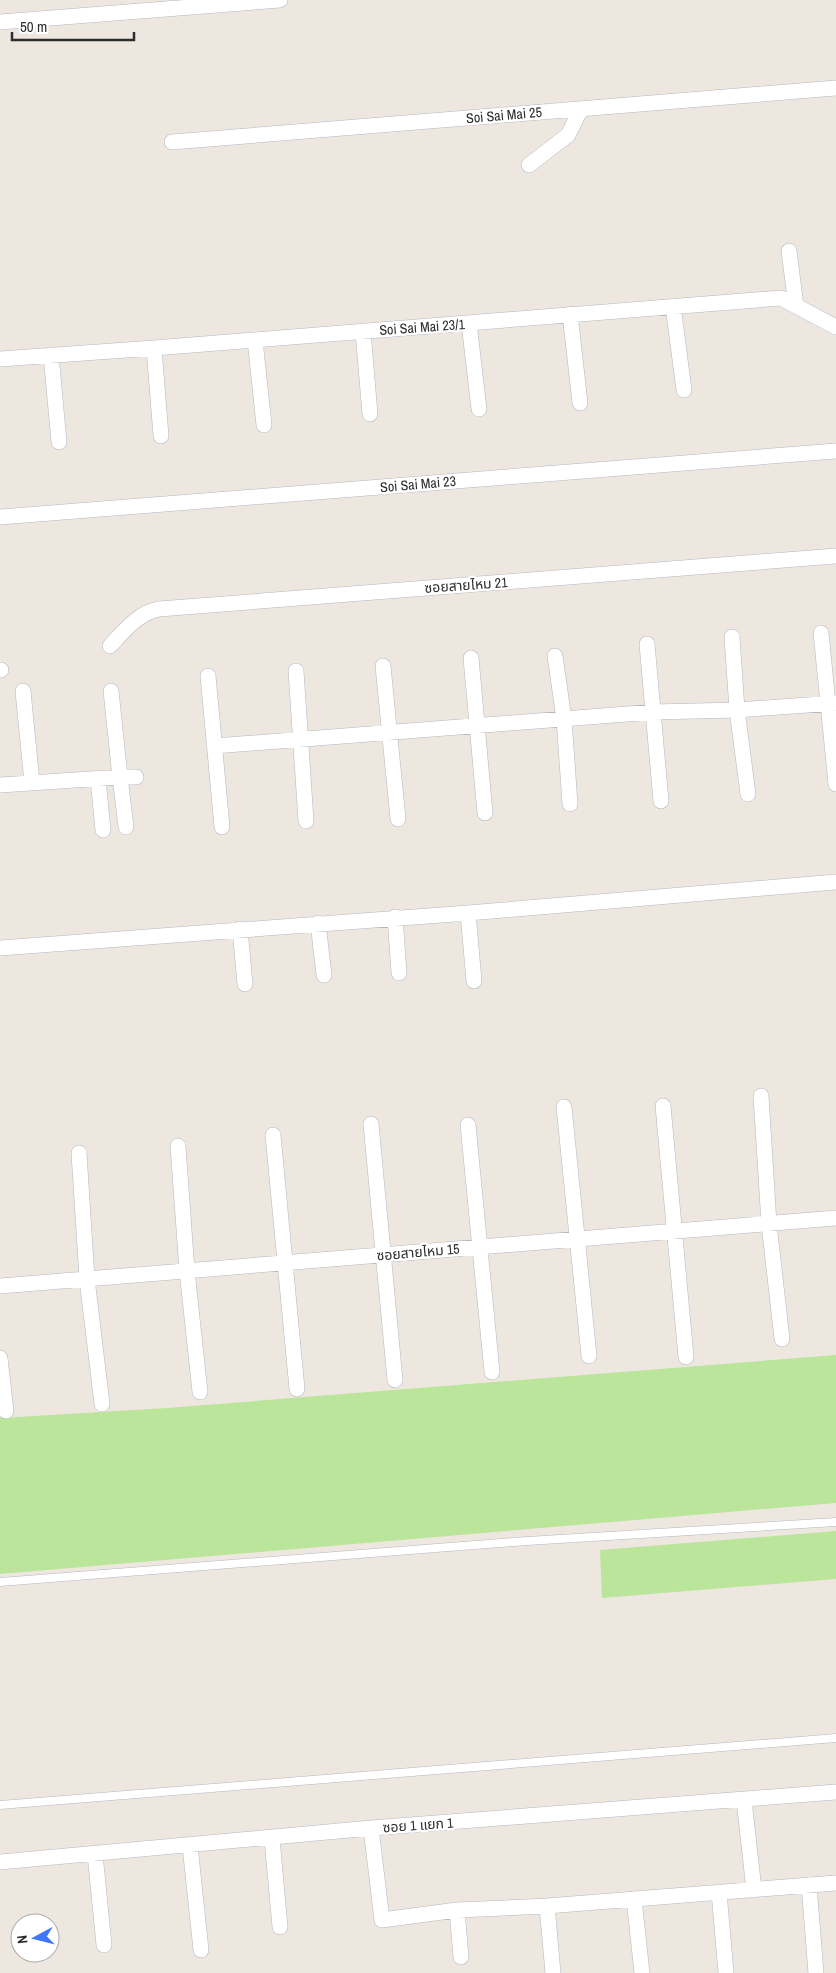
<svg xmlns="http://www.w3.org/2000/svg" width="836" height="1973" font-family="'Archivo Narrow','Noto Sans Thai',sans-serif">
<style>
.green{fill:#bce59c}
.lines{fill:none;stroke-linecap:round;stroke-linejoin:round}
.service-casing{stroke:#b3b7c0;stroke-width:9}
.minor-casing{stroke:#b3b7c0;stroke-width:16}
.service{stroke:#fff;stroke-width:8}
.minor{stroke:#fff;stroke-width:15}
.labels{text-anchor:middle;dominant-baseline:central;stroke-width:4.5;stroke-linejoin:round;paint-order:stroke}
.street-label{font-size:14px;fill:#2d2d2d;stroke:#fff}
</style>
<rect width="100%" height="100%" fill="#eee7e0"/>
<path class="green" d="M836,1355V1503L0,1574V1418L167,1408Z
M836,1531V1579L602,1598L600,1550Z"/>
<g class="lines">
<defs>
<path id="service" d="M0,1582L527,1541L836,1522
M0,1805L836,1738"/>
<path id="minor" d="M0,22L280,0
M172,142L836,88
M529,165L568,135L581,109
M789,251L796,306
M673,306L684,390
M570,314L580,403
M469,323L479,409
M363,332L370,414
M255,340L264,425
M154,348L161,436
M51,355L59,442
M0,359L154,348L781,298L836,327
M0,517L836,451
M821,633L836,784
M732,637L737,710L748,794
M647,644L661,801
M110,646C123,632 139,612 159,609L836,556
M555,656L564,719L570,804
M471,658L485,813
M383,666L398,819
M0,670H1
M296,671L306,821
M208,676L222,827
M23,691L32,783
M214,746L653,712L737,710L836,703
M98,779L103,830
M0,785L120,777L111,691
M126,827L120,777H136
M468,913L474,981
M395,917L399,973
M318,923L324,975
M240,929L245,984
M0,948L468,913L836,882
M761,1096L769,1224L782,1339
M663,1106L686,1357
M564,1107L589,1356
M371,1124L395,1380
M468,1125L492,1372
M273,1135L297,1389
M178,1146L187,1271L200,1392
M79,1153L87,1279L102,1404
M0,1286L836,1218
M0,1358L6,1411
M744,1800L754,1890
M371,1828L382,1920L457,1910L547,1906L836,1883
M272,1839L280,1927
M190,1846L201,1950
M95,1854L104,1945
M0,1862L371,1828L836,1792
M809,1885L816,1973
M719,1892L726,1973
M634,1899L642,1973
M547,1906L553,1973
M457,1910L461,1957"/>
</defs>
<use href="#service" class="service-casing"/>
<use href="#minor" class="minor-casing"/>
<use href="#service" class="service"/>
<use href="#minor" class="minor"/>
</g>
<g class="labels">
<g class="street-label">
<text transform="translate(504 115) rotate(-5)">Soi Sai Mai 25</text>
<text transform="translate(422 327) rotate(-4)">Soi Sai Mai 23/1</text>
<text transform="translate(418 484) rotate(-5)">Soi Sai Mai 23</text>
<text transform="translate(466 585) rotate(-4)">ซอยสายไหม 21</text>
<text transform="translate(418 1252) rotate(-5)">ซอยสายไหม 15</text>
<text transform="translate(418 1825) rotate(-4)">ซอย 1 แยก 1</text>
</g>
</g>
<g transform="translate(35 1938) rotate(263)"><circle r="24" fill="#ffffff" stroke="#ababab"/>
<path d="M0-4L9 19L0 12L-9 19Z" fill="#4076fc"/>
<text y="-8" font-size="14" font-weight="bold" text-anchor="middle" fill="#2d2d2d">N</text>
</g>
<path d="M12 32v8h122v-8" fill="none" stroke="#2d2d2d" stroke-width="2.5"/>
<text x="20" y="32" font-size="15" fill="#2d2d2d" stroke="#ffffff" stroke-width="4" paint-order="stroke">50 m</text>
</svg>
